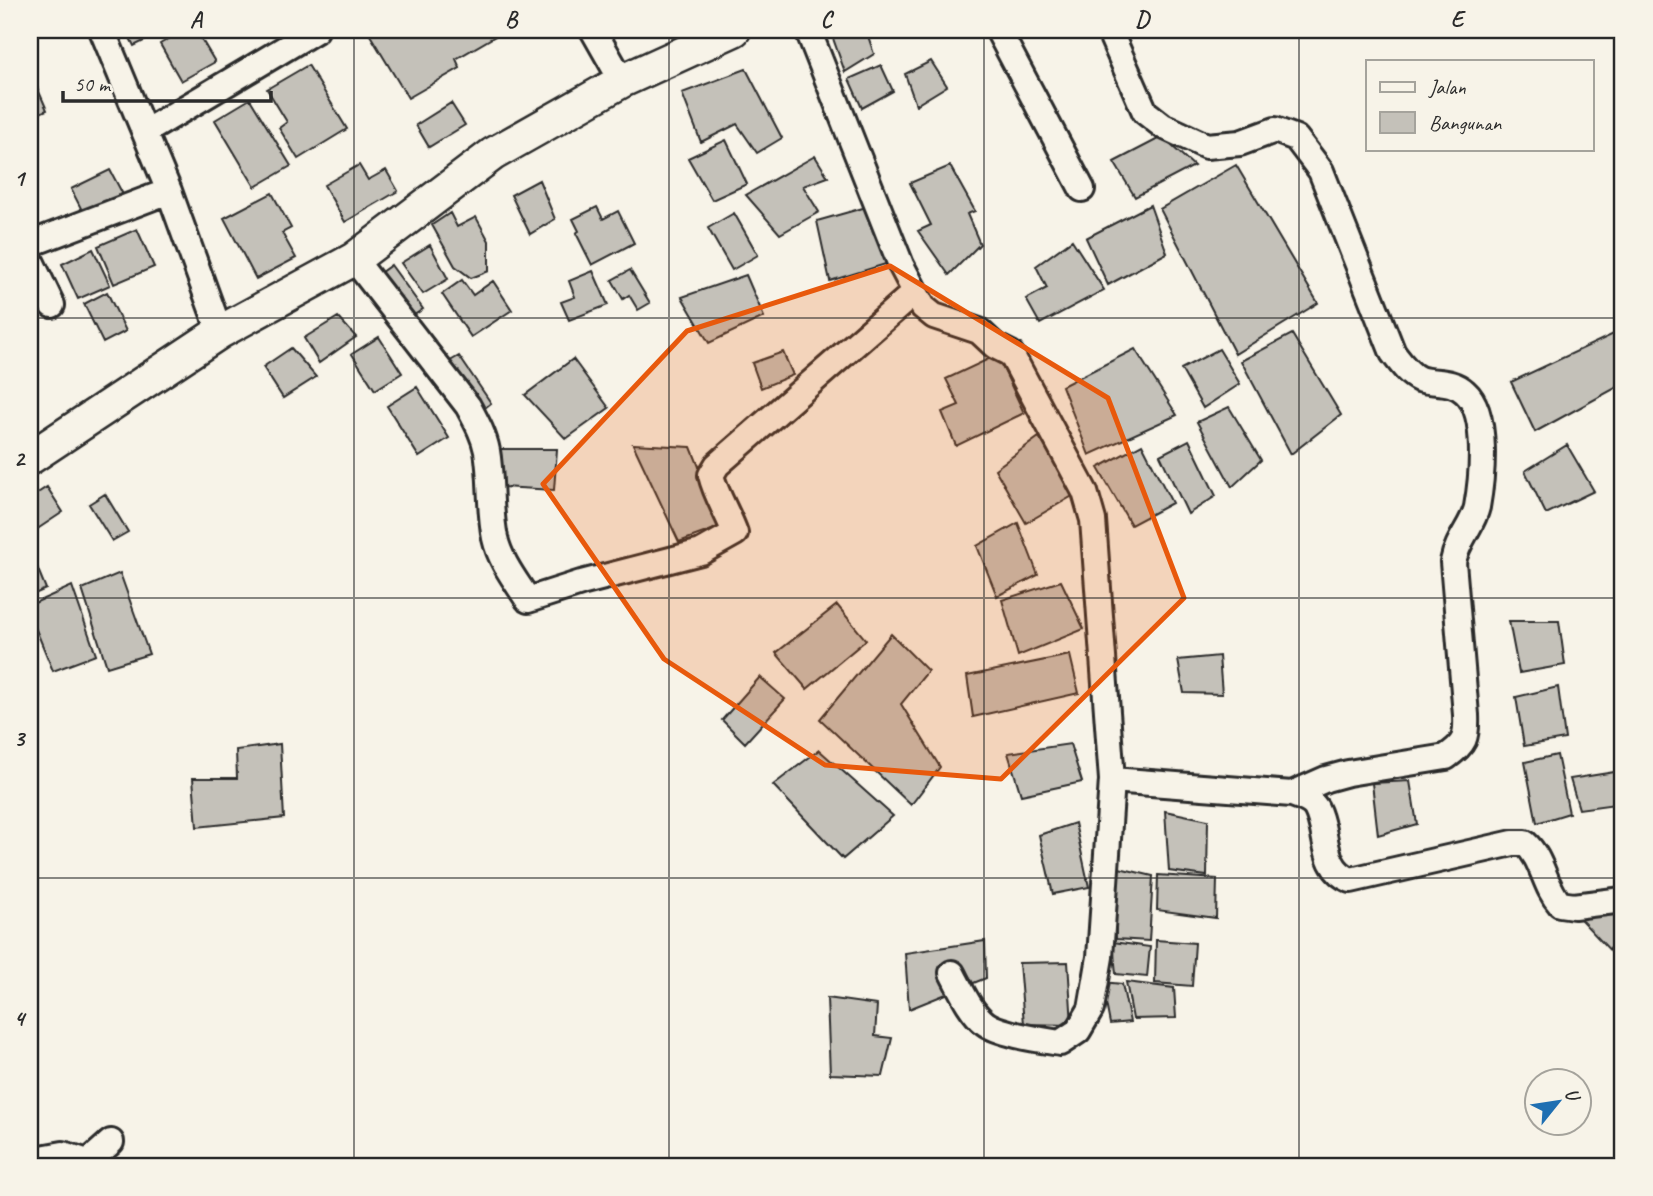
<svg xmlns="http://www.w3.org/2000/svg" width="1653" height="1196" font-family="Caveat,sans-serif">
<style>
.building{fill:#c4c1b9;stroke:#2b2b2b;stroke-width:2}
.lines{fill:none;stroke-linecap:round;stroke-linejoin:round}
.minor-casing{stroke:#2b2b2b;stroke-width:30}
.tertiary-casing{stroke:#2b2b2b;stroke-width:37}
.minor{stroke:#f7f3e8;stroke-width:24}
.tertiary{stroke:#f7f3e8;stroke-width:32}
.marked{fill:#e8590c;fill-opacity:0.2;stroke:#e8590c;stroke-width:5;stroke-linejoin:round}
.grid{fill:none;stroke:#2b2b2b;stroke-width:2;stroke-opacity:0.55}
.neatline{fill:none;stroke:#2b2b2b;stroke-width:2.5}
.grid-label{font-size:23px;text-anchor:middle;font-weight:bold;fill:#2b2b2b}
</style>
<rect width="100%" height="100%" fill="#f7f3e8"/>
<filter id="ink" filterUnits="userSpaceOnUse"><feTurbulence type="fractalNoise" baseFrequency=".0143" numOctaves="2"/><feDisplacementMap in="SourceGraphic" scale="14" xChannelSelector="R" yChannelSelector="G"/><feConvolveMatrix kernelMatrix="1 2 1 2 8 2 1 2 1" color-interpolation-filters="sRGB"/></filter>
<g filter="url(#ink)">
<path class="building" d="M126,30H145L150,38L134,46Z
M184,30H196L215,62L181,81L160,44Z
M367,30H414L416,33L422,30L504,31L456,59L460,68L408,98Z
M830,30H866L874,54L845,72Z
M931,61L947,86L916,105L905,74Z
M308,65L347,129L298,159L279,128L287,122L267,89Z
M881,65L893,91L862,108L849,79Z
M746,69L782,138L757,153L737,124L701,142L682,93Z
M30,71L47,110L30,117Z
M250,99L291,166L255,187L215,120Z
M451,103L465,125L429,147L416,125Z
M1162,137L1194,166L1135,197L1114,162Z
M726,140L747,184L712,200L688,158Z
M815,156L828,177L803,186L819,212L780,234L746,195Z
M359,165L368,180L386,170L398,191L345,222L324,185Z
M1236,165L1318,303L1235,354L1160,209Z
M950,166L975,211L967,214L980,244L949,275L918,231L931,225L910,183Z
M110,170L127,202L88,222L71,189Z
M539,180L555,219L530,234L511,195Z
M272,193L291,228L282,233L296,258L256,279L224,218Z
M1150,205L1167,253L1108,285L1086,238Z
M870,206L889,263L830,281L817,221Z
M597,207L603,219L618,211L634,243L592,265L576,233L579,231L573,219Z
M450,213L457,227L476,217L489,241V271L471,278L455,266L432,225Z
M734,213L758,255L732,270L708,228Z
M137,229L154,267L114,284L98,246Z
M1072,240L1104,290L1040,324L1026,299L1047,288L1036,266Z
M430,245L448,279L423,294L401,263Z
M93,249L110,285L78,299L62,264Z
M391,265L423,309L394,329L363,285Z
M630,270L650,303L638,310L629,295L623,299L612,280Z
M593,271L608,305L569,320L561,302L575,297L569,281Z
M746,275L764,317L709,343L682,297Z
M462,280L473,295L493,281L512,310L471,337L442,294Z
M107,292L126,331L103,343L84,304Z
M338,317L356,337L319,363L304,338Z
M1620,331L1623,337V384L1535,432L1511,382Z
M1292,334L1341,415L1291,454L1241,361Z
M379,337L402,373L375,390L352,354Z
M291,348L316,377L283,398L263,367Z
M1135,349L1177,415L1089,455L1062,386Z
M1219,349L1240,384L1203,408L1181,369Z
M783,352L793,375L761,388L752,363Z
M997,355L1024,413L956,446L942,412L959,405L946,379Z
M459,356L491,403L466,423L431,372Z
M573,359L609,408L566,439L525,395Z
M417,387L449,438L419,457L387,406Z
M1229,407L1261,460L1232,487L1197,422Z
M1039,437L1076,494L1026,523L995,469Z
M1189,440L1216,496L1188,514L1160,455Z
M633,444L691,447L723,526L679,542Z
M1142,444L1172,503L1131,525L1098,468Z
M1567,445L1594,491L1546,514L1525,471Z
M501,449H557L554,490L502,487Z
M47,487L63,512L30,534V498Z
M105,494L128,532L112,541L89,504Z
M1018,523L1038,575L997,596L977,546Z
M30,550L46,589L30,596Z
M120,573L149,654L107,667L82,589Z
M1061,581L1084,629L1018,656L1002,600Z
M72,586L96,655L53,671L30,615V605Z
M837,605L866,640L807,689L776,653Z
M1509,621H1559L1565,665L1519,673Z
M891,634L928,671L901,704L940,767L911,805L820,719Z
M1070,655L1079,693L973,717L967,676Z
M1219,656L1222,694L1184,693L1178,660Z
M760,677L785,699L745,743L722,720Z
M1558,687L1565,739L1524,746L1516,697Z
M280,744L284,818L197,827L193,778H237L236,750Z
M1070,744L1082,782L1021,795L1008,753Z
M819,750L893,816L843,859L773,785Z
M1557,755L1569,813L1537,823L1525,762Z
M1621,771L1623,803L1579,809L1570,779Z
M1410,781L1417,824L1378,835L1372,783Z
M1165,811L1208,820L1207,876L1169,871Z
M1075,823L1089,887L1053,894L1039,835Z
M1115,867L1153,876L1149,941L1116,939Z
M1158,875L1217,879L1216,918L1157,910Z
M1613,907L1623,915V947L1616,957L1581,920Z
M1156,940L1195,943L1192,986L1155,983Z
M985,941L986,978L909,1009L905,953Z
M1113,942L1150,947L1147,977L1116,974Z
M1068,962L1072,1025L1024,1024L1019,963Z
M1102,982L1122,984L1130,1022L1110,1024Z
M1126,982L1174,988L1176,1018L1133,1019Z
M827,998L877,1005L875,1036L892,1038L883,1076L830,1074Z"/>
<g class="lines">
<defs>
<path id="minor" d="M102,30L169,191L220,332
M593,30L622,81
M808,30L901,265L923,307L934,316L979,331L995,346L1011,354L1085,492L1093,520L1112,780L1292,794C1300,797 1311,800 1316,808C1329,832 1320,868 1351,880L1513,843H1525C1543,859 1544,886 1560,904L1574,906L1623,900
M998,30L1082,189
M1109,30L1145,112L1163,126L1206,146L1240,143L1275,130L1296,138L1321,171L1393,353C1400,362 1408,374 1419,379C1434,384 1451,379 1465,392C1489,413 1482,479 1477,507C1473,525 1457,540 1453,562L1466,715C1467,738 1465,744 1446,757L1348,773L1326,779L1292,794
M145,132L316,30
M30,244L169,191
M30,259L52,305
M354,259L468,406C476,421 484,435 487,451C492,480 489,509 495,538C500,561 516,581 528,600L581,583L701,552L735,533C728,513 716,496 711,475L717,465L915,292
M952,973C961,990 970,1011 985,1023C999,1034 1042,1040 1060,1043L1078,1031L1091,1009L1100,957L1112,780
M30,1160L63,1154L87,1162
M84,1166L111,1142"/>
<path id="tertiary" d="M30,458L220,332L354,259L493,154L622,81L734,30"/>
</defs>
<use href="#minor" class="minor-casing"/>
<use href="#tertiary" class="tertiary-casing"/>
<use href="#minor" class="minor"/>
<use href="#tertiary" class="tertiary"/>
</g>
</g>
<path class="marked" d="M890,266L1108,398L1184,598L1001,779L825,765L664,659L543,484L687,331Z"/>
<path class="grid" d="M354,30V1166M669,30V1166M984,30V1166M1299,30V1166M30,318H1623M30,598H1623M30,878H1623"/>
<rect width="1653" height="1196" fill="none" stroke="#f7f3e8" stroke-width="77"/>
<rect x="1366" y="60" width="228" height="91" fill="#f7f3e8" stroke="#a5a39c" stroke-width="2"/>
<rect x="1380" y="82" width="35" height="10" fill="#f7f3e8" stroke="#a5a39c" stroke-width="2"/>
<text x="1429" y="94" font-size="21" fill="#2b2b2b">Jalan</text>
<rect x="1380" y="112" width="35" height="21" fill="#c4c1b9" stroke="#a5a39c" stroke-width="2"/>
<text x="1429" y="130" font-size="21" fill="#2b2b2b">Bangunan</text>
<g transform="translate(1558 1102) rotate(60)"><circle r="33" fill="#f7f3e8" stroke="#a5a39c" stroke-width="2"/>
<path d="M0-5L12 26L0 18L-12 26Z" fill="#1f6fb2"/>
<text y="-10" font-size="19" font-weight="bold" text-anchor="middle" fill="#2b2b2b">U</text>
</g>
<path d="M63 91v10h208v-10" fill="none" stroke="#2b2b2b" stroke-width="3.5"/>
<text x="74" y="91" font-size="21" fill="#2b2b2b" stroke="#f7f3e8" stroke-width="5" paint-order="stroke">50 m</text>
<rect x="38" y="38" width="1576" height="1120" class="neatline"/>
<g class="grid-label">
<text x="196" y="27">A</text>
<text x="511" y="27">B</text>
<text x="826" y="27">C</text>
<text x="1142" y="27">D</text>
<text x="1457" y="27">E</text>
<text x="19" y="186">1</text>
<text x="19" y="466">2</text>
<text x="19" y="746">3</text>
<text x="19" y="1026">4</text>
</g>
</svg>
